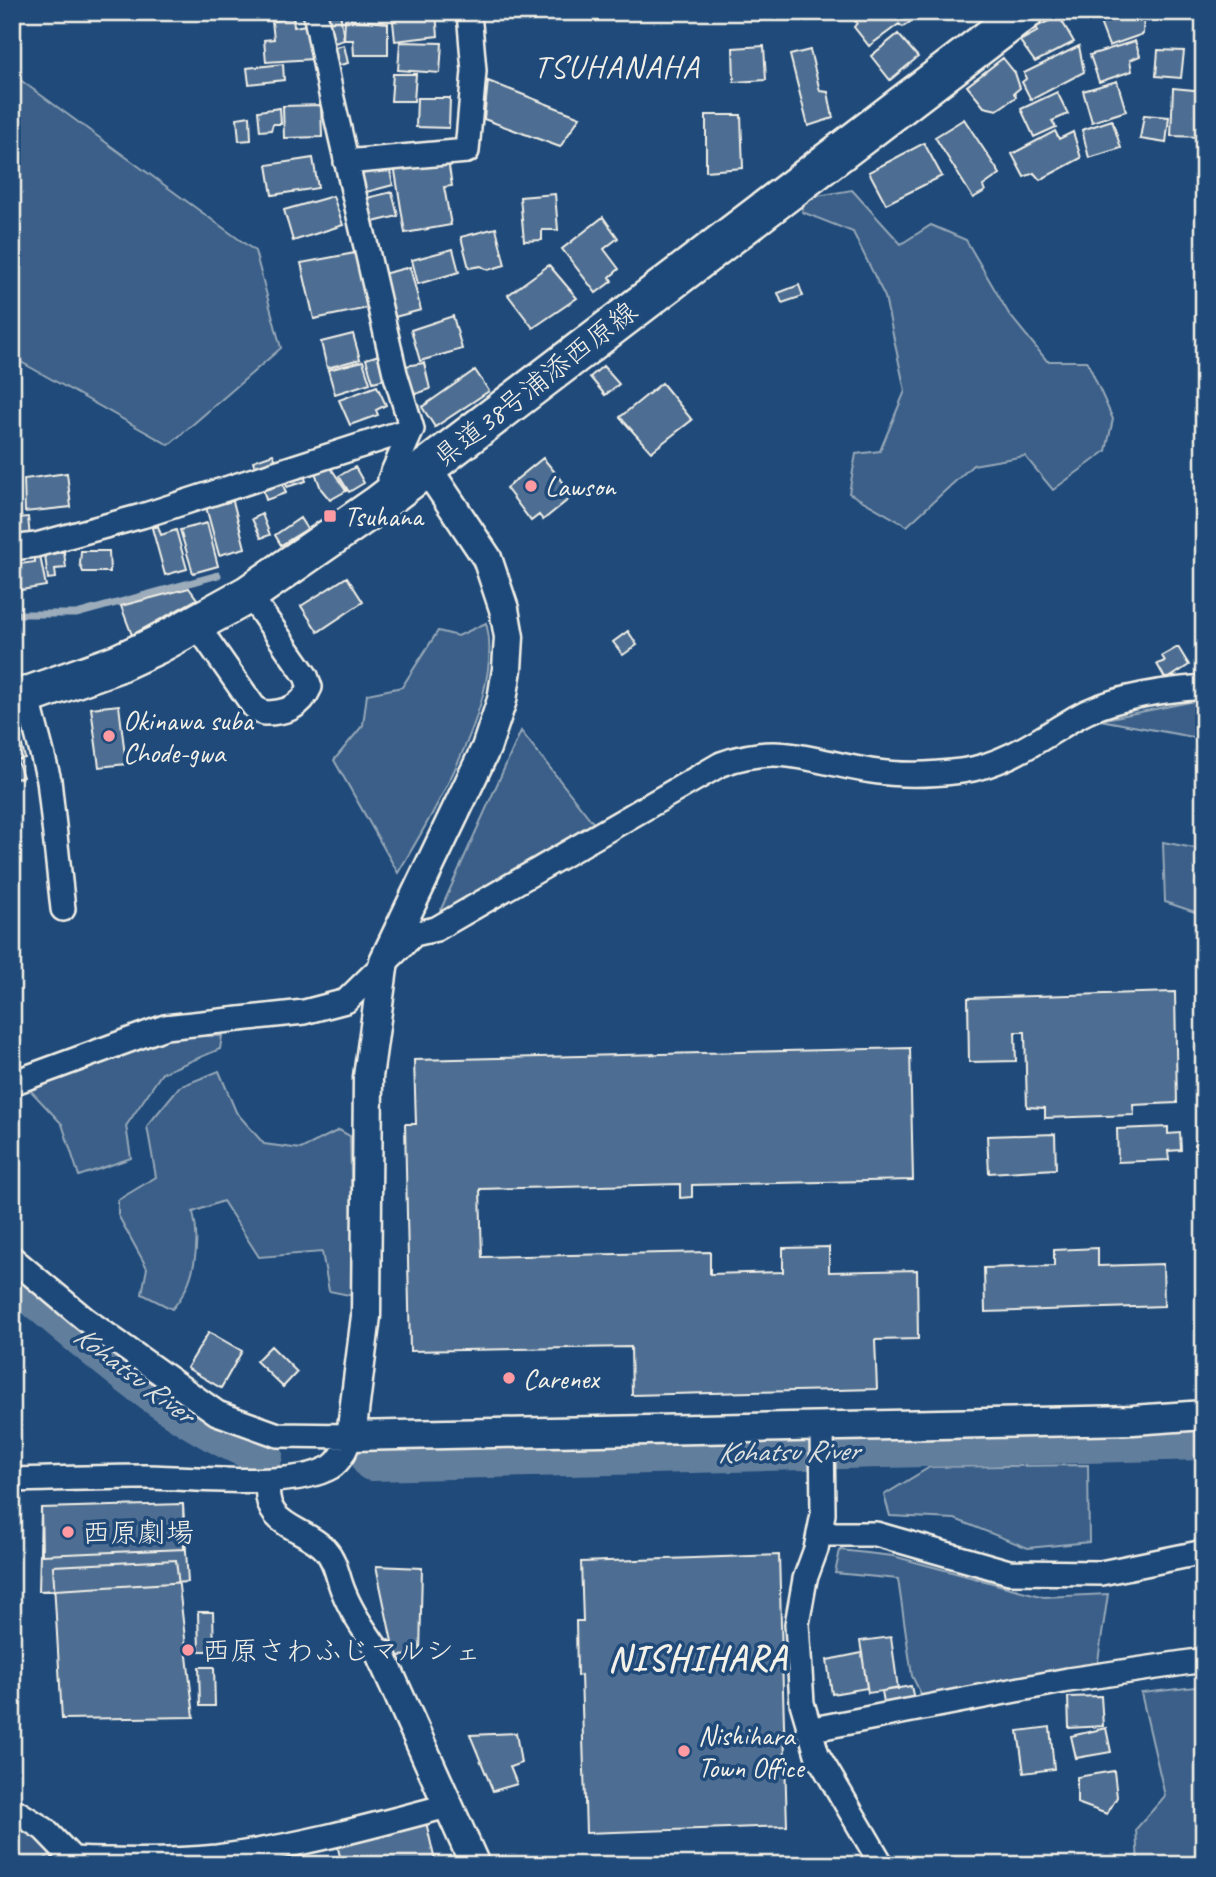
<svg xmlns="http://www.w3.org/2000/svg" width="1216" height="1877" font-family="Caveat,'Klee One',sans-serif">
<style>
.green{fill:#3a5f88;stroke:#97a8b8;stroke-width:2}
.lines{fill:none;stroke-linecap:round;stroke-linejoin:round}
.stream{stroke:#9cacbb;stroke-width:7}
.river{stroke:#627e9d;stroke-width:40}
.building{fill:#4d6e92;stroke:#f4f1e8;stroke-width:2}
.minor-casing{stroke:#f4f1e8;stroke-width:28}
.tertiary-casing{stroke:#f4f1e8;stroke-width:33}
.primary-casing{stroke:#f4f1e8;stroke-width:42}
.minor{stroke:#1f4a7a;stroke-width:23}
.tertiary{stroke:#1f4a7a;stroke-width:28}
.primary{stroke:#1f4a7a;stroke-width:37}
.poi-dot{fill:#ff9aa2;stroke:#1f4a7a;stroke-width:2.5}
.labels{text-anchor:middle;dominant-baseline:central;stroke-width:7;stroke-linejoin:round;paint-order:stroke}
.street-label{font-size:28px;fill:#f4f1e8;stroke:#1f4a7a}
.poi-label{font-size:28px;fill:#f4f1e8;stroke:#1f4a7a;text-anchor:start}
.water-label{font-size:30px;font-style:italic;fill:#dee0dd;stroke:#1f4a7a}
.quarter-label{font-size:32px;letter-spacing:2px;fill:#f4f1e8;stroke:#1f4a7a}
.district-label{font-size:35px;font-weight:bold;letter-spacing:2px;fill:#f4f1e8;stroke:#1f4a7a}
</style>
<rect width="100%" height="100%" fill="#1f4a7a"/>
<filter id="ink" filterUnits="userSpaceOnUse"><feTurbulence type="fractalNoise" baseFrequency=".0143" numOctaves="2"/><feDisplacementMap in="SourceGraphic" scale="14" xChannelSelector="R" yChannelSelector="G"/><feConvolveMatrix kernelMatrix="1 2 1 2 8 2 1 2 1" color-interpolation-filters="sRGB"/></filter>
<g filter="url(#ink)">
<path class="green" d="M12,74L255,251L281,348L169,445L12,357Z
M852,190L901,244L931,225L966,240L1009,314L1047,361H1087L1113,419L1106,451L1053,490L1025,456L973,465L907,526L849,493L856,454L880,451L905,391L885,297L853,232L802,212L805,198Z
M486,623C506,694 433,813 398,873L334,760L363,725L367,694L402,687L438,631L458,636Z
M1204,700V739L1100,720L1195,701Z
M521,731L594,824L437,918Z
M1163,842L1204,850V915L1165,902Z
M172,1035L222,1036L220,1049L162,1073L126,1126L131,1158L79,1176L62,1124L29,1089Z
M219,1071L236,1112L264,1144L301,1149L339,1130L350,1136L354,1296L329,1291L322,1252L259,1257L223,1201L193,1212C201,1244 195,1284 172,1309L142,1294L147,1268L118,1215V1200L156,1177L147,1126L179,1087Z
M1088,1465L1089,1542L1028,1548L955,1519L890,1516L884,1495L930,1467Z
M840,1550L893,1556L1044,1597L1108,1594L1097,1668L922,1696L912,1676L898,1579L835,1573Z
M1204,1686V1865H1138L1136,1829L1165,1796L1141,1693Z
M12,1822L26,1828L53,1851C41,1866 31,1865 12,1865Z
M304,1853L306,1865H247Z"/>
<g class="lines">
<path class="stream" d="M12,614H76L218,575"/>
<path class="river" d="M12,1279C92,1343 167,1418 263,1455
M372,1461L1204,1440"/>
</g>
<path class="building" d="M340,12L344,40L331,44L327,15Z
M392,12H436L438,36L395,41Z
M848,12H924L903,27L899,24L869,46L854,27L857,23Z
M1096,12H1144L1143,34L1109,46Z
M1059,16L1074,42L1035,62L1020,41L1038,31L1036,27Z
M293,17L294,27L306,25L313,59L266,62L264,40L274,39L272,21Z
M345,19L388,23V55H354L353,40H344Z
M898,34L918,57L890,80L871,56Z
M1135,41L1140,56L1130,60L1132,71L1099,82L1090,55Z
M400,42L442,43L440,73L398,70Z
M344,45L348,63L336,66L332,48Z
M764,46L766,80L734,82L733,48Z
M1079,46L1084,72L1031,100L1022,82L1026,79L1024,73Z
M810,50L820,91L828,92L833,118L808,126L790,55Z
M1158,50L1184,51L1181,78L1156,76Z
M1003,58L1015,73L1020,88L1014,93L1016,97L997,110L984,107L967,86Z
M283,64L284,80L249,84L247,68Z
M393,74H416L414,101H391Z
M488,81L580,117L560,147L484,119Z
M1117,81L1126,111L1092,122L1083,91Z
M1173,88L1204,91V137L1171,136Z
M1057,92L1068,114L1052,121L1056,127L1034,137L1021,109Z
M417,98H450L449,128L416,127Z
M321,105L322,137L284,138L283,106Z
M280,108L281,124H273L271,130L260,131L258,111Z
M706,115H741L743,168L706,171Z
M1144,115L1169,117L1166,143L1140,139Z
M250,116L251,140L239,141L237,118Z
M964,119L1000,174L983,186L985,191L973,198L935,137Z
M1112,120L1121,148L1089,158L1082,130Z
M1055,131L1059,139L1073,132L1081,158L1040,180L1034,173L1024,177L1012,154Z
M924,143L942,176L886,204L869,172Z
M313,158L318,188L272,195L267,165Z
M448,160L452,186L444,187L451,225L405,233L394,165Z
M388,161L393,185L359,194L354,168Z
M1197,184H1204V207H1198Z
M392,192L398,216L373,222L367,198Z
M555,194L558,230H542V240L524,241L520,197Z
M333,196L343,225L293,241L284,210Z
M603,217L618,238L604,249L619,269L610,277L612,281L596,293L562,249Z
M496,228L505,265L488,270L481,266L469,268L461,237Z
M1200,245H1204V274H1199Z
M453,249L459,272L418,284L412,260Z
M355,253L368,308L314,319L301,263Z
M549,265L577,298L533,328L508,295Z
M410,267L421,310L391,318L379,275Z
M799,285L803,296L782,303L778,293Z
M453,316L462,349L420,361L411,330Z
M353,334L360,359L327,368L321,342Z
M382,354L389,378L373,382L366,359Z
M363,361L370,383L335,394L328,370Z
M424,363L430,389L413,395L405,366Z
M603,366L619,384L605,395L590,377Z
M475,370L489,391L435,427L422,407Z
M662,383L692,420L651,452L620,417Z
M377,386L386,405L376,410L378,415L350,425L339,400Z
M273,454L277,463L256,470L253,461Z
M543,458L574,495L543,520L539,515L531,521L506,488Z
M329,465L346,491L330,500L321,489L315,472Z
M355,467L364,483L349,492L339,476Z
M303,472L306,481L287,487L284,478Z
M67,473L71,507L25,512L24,479Z
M281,479L286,493L266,500L262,485Z
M233,501L245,548L219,555L206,507Z
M262,514L270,535L261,538L252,519Z
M28,517L30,538H20L18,518Z
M300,518L307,529L281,545L275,535Z
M207,523L218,566L193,573L180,530Z
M158,526L161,535L176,530L187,569L165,575L152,528Z
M81,551H109L110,572H83L80,564Z
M64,552L66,568L55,569L56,578L48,579L45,555Z
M40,556L46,586L15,591L12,561L20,559L21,564L35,562V557Z
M347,577L363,602L318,632L301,606Z
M189,588L197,599L132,635L121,606Z
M628,631L637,645L623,655L613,642Z
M1178,647L1189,665L1166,680L1157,664L1165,661L1162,656Z
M119,705L126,764L99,767L91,708Z
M20,738L25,758L17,760L23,777L12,780V741Z
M1175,992L1177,1103L1133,1105L1134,1115L1045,1118V1108L1027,1107L1025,1032H1015L1016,1061L969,1062L968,998Z
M910,1048L913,1180L692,1185V1197L680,1198V1184L480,1189L482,1257L710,1252V1274L783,1272V1248L829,1247V1272L917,1270L918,1339L875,1340L877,1389L632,1395L631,1347L410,1351L405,1124H416L414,1060Z
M1168,1127V1134L1180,1133L1181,1150L1168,1151L1169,1160L1118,1162L1117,1129Z
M1055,1134L1056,1169L989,1173L987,1136Z
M1098,1248V1266L1163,1264L1164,1306L985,1312L984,1268L1054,1266V1250Z
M209,1332L242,1351L221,1388L187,1368Z
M271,1346L297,1372L283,1387L256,1361Z
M183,1504L184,1549L42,1555L41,1508Z
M183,1504L188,1582L39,1591L41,1508Z
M779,1555L787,1826L586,1833L581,1675L577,1676L576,1621H583L581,1562Z
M176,1560L194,1717L62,1719L53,1566Z
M376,1566L422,1568L420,1655L395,1656Z
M198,1612H213L214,1651H199Z
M891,1637L898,1689L868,1693L860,1641Z
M862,1653L867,1688L832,1694L827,1660Z
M199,1667H214L215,1706H200Z
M911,1686L915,1704L885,1708L882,1691Z
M1101,1696L1103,1726L1069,1728L1068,1697Z
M1050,1727L1054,1769L1024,1773L1018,1731Z
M1106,1728L1111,1752L1076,1758L1071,1736Z
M516,1733L521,1763L510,1767L517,1784L493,1791L470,1735Z
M1114,1771L1117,1797L1107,1814L1077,1803V1777Z
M426,1822L435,1861L420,1865H342L337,1844Z"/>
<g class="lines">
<defs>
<path id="minor" d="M315,12L331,94L395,373L412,429L390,479L409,473
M346,162L467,151L474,71L469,12
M12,548L36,545L142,516L412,429
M196,624L254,707L264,713C285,713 301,708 310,687L306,676L249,594
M27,695L49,780L63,909
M12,1083L165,1027L304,1012L346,1001L414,934L436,929L721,764C781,742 813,762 871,771C902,776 930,775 961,771C1003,766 1040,739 1075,718C1111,697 1163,690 1204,687
M12,1258L86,1320L217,1413L278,1435L351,1436C346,1447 342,1460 331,1467C292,1490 193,1477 146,1477C101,1477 57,1479 12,1480
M822,1427L823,1514L816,1549L805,1579L797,1624L802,1703L817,1754L882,1865
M268,1481C262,1527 301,1525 325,1549C337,1562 337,1578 344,1593C353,1615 367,1634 380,1653
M819,1534H876L1009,1572L1101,1573L1204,1552
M808,1730L1068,1680L1204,1660
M12,1809L44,1829L73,1859
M63,1865L73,1859C121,1861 169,1862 217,1857C295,1847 372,1826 447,1806"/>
<path id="tertiary" d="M427,468L487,558L504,609L509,637L507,669L502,700L486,748L384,961L368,1077L366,1316L351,1436L1133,1420L1204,1415
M380,1653L475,1865"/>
<path id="primary" d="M12,701L116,664L157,645L249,594L379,504L1024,12"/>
</defs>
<use href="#minor" class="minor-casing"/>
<use href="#tertiary" class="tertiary-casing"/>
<use href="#primary" class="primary-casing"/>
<use href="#minor" class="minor"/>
<use href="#tertiary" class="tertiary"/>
<use href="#primary" class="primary"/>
</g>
</g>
<g class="poi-dot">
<circle cx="531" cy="486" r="7"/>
<rect x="323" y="509" width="14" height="14" rx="3.5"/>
<circle cx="109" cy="736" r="7"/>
<circle cx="509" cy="1378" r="7"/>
<circle cx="68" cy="1532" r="7"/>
<circle cx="188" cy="1650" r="7"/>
<circle cx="684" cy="1751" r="7"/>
</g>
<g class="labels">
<g class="street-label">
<text transform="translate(535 384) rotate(-38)">県道38号浦添西原線</text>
</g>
<g class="poi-label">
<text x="545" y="486">Lawson</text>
<text x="344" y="516">Tsuhana</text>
<text x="123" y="720">Okinawa suba<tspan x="123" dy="32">Chode-gwa</tspan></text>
<text x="523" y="1378">Carenex</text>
<text x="82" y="1532">西原劇場</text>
<text x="202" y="1650">西原さわふじマルシェ</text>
<text x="698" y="1735">Nishihara<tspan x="698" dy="32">Town Office</tspan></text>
</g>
<g class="water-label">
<text transform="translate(134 1374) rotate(37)">Kohatsu River</text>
<text transform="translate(788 1451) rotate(-1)">Kohatsu River</text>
</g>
<g class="quarter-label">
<text x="617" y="66">TSUHANAHA</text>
</g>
<g class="district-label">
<text x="698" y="1658">NISHIHARA</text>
</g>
</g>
<rect width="1216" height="1877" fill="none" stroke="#1f4a7a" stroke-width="42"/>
<rect x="21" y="21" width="1174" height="1835" fill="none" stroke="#f4f1e8" stroke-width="2.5" filter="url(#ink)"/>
</svg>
